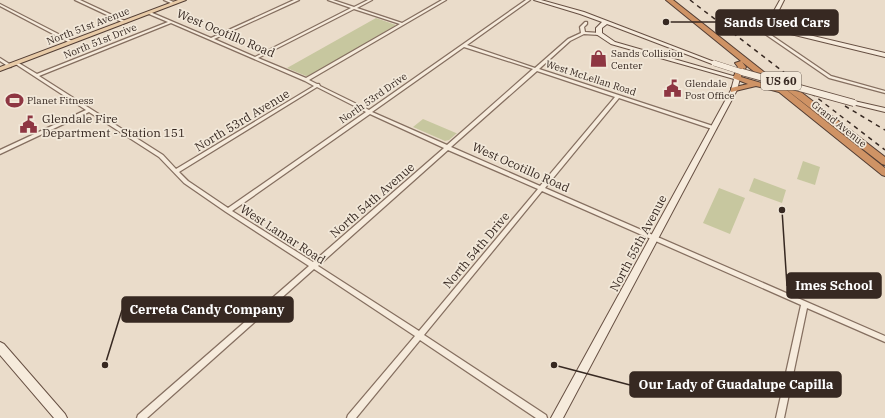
<svg xmlns="http://www.w3.org/2000/svg" width="885" height="418" font-family="'IBM Plex Serif',serif">
<style>
.green{fill:#c7c79f}
.lines{fill:none;stroke-linecap:round;stroke-linejoin:round}
.street-casing{stroke:#856f60;stroke-width:2.5}
.secondary-casing{stroke:#675043;stroke-width:2}
.primary-casing{stroke:#533e34;stroke-width:2}
.highway-casing{stroke:#533e34;stroke-width:2}
.street{fill:#f6ebdc;fill-rule:evenodd}
.secondary{fill:#f6ebdc;fill-rule:evenodd}
.primary{fill:#e8cba7;fill-rule:evenodd}
.highway{fill:#cf9365;fill-rule:evenodd}
.rail{stroke:#372922;stroke-width:1.5;stroke-dasharray:4.5 4.5;stroke-linecap:butt}
.secondary-bridge-far1-casing{stroke:#675043;stroke-width:6;stroke-linecap:butt}
.secondary-bridge-casing{stroke:#675043;stroke-width:8;stroke-linecap:butt}
.secondary-bridge-far1{stroke:#f6ebdc;stroke-width:5}
.secondary-bridge{stroke:#f6ebdc;stroke-width:6}
.labels{text-anchor:middle;dominant-baseline:central;stroke-width:3.5;stroke-linejoin:round;paint-order:stroke}
.far-street-label{font-size:10px;fill:#372922;stroke:#f2e8d9}
.far-poi-label{font-size:10px;fill:#372922;stroke:#f2e8d9;text-anchor:start}
.shield{fill:#f2e8d9;stroke:#6f6259;stroke-width:1}
.shield-label{font-size:11px;font-weight:bold;fill:#372922}
.street-label{font-size:12px;fill:#372922;stroke:#f2e8d9}
.poi-label{font-size:12px;fill:#372922;stroke:#f2e8d9;text-anchor:start}
.leader{fill:none;stroke:#372922;stroke-width:1.5}
.callout-dot{fill:#372922;stroke:#f2e8d9;stroke-width:1.5}
.callout{fill:#372922;stroke:#372922;stroke-width:1.5}
.callout-label{font-size:13px;text-anchor:middle;font-weight:bold;fill:#fff}
</style>
<rect width="100%" height="100%" fill="#eadcca"/>
<path class="green" d="M376,18L396,25L310,76H306L287,68Z
M423,119L456,133H457L449,140L445,141L413,127Z
M803,161L820,167L815,185L797,179Z
M754,178L786,190L782,203L749,191Z
M719,188L745,198L730,234L703,223Z"/>
<g class="lines">
<defs>
<path id="street" d="M75,0H80L127,22L124,23Z
M164,0H169L176,3L173,4Z
M294,0H299L214,39L255,57L351,8L328,0H333L354,7L368,0H372L357,8L402,23L442,0H446L309,80L317,84H319L320,86L369,110L526,0H530L467,45L535,68L568,39L581,33L580,27L585,22H587V24L584,27L585,32L599,33L601,34L600,35L584,34L570,41L539,69L716,127V129H712L619,98L545,188L885,336V342L807,308L784,418H776L801,305L542,191L424,335L546,415L547,418H536L420,340L356,418H347L348,415L415,336L314,269L147,418H137L138,415L309,266L226,212L184,183L159,157L89,112L0,154V150L86,110L14,63L17,62L37,74L168,22L149,14L148,13L150,12L211,38ZM354,9L400,24L306,78L258,58ZM171,23L305,81L314,86L176,169L163,155L39,76ZM464,47L533,69L447,145L372,112ZM537,71L615,97L540,186L451,147ZM317,87L366,112L228,208L188,181L179,172ZM370,114L444,148L313,262L232,211ZM448,150L538,189L419,331L318,266Z
M0,4L72,41L73,42L70,43L0,6Z
M767,26L770,27L768,33L831,76L885,91V93L829,78L765,34L764,33Z
M0,58L11,65V67H9L0,61Z"/>
<path id="secondary" d="M534,0H541L584,12L717,63L712,64L607,24L602,28V33L615,42L740,78L737,90L563,418H551L731,90L734,79L611,44L596,34V28L602,22L580,14Z
M780,0H784L771,26L885,53V57L766,28L765,27Z
M854,101L885,108V112L852,104L851,103Z
M0,342L4,344L65,414L67,418H54L0,355Z"/>
<path id="primary" d="M178,0H186L0,71V67Z"/>
<path id="highway" d="M666,0H673L885,168V176L882,175L779,92L756,86L731,92V88L748,84L733,78L738,67L735,63L741,61ZM742,62L772,86L741,77L746,67Z
M778,79H784L885,157V165L882,164L778,83Z"/>
</defs>
<use href="#street" class="street-casing"/>
<use href="#secondary" class="secondary-casing"/>
<use href="#primary" class="primary-casing"/>
<use href="#highway" class="highway-casing"/>
<use href="#street" class="street"/>
<use href="#secondary" class="secondary"/>
<use href="#primary" class="primary"/>
<use href="#highway" class="highway"/>
<path class="rail" d="M690,0L885,150
M845,106L885,130"/>
<defs>
<path id="secondary-bridge-far1" d="M714,63L745,73"/>
<path id="secondary-bridge" d="M742,72L854,103"/>
</defs>
<use href="#secondary-bridge-far1" class="secondary-bridge-far1-casing"/>
<use href="#secondary-bridge" class="secondary-bridge-casing"/>
<use href="#secondary-bridge-far1" class="secondary-bridge-far1"/>
<use href="#secondary-bridge" class="secondary-bridge"/>
</g>
<defs>
<symbol id="shop-bare" viewBox="-9 -9 18 18"><path d="M-5-2.5h2.3a2.7 3.5 0 0 1 5.4 0H5L5.5 6h-11ZM-1.5-2.5h3a1.5 2.3 0 0 0-3 0Z" fill="#8e3642" stroke="#f2e8d9" stroke-width="2.5" paint-order="stroke"/></symbol>
<symbol id="civic-bare" viewBox="-9 -9 18 18"><path d="M-.6-6.5H3V-4.5H.6V-3L4-1V1h2V6H-6V1h2V-1L-.6-3ZM-1.2 2.5V6h2.4V2.5Z" fill="#8e3642" stroke="#f2e8d9" stroke-width="2.5" paint-order="stroke"/></symbol>
<symbol id="stadium-bare" viewBox="-9 -9 18 18"><path d="M0-5a6.5 5 0 1 0 0 10a6.5 5 0 1 0 0-10ZM-3.5-1.8h7v3.6h-7Z" fill="#8e3642" stroke="#f2e8d9" stroke-width="2.5" paint-order="stroke"/></symbol>
</defs>
<g fill-rule="evenodd">
<use href="#shop-bare" x="586" y="46" width="25" height="25"/>
<use href="#civic-bare" x="660" y="76" width="25" height="25"/>
<use href="#stadium-bare" x="2" y="88" width="25" height="25"/>
<use href="#civic-bare" x="16" y="112" width="25" height="25"/>
</g>
<g class="labels">
<g class="far-street-label">
<text transform="translate(88 26) rotate(-21)">North 51st Avenue</text>
<text transform="translate(100 41) rotate(-22)">North 51st Drive</text>
<text transform="translate(591 78) rotate(18)">West McLellan Road</text>
<text transform="translate(373 98) rotate(-35)">North 53rd Drive</text>
<text transform="translate(839 124) rotate(39)">Grand Avenue</text>
</g>
<g class="far-poi-label">
<text x="611" y="53">Sands Collision<tspan x="611" dy="12">Center</tspan></text>
<text x="685" y="83">Glendale<tspan x="685" dy="12">Post Office</tspan></text>
<text x="27" y="100">Planet Fitness</text>
</g>
<rect class="shield" x="761" y="72" width="40" height="18" rx="3"/>
<g class="shield-label">
<text x="781" y="81">US 60</text>
</g>
<g class="street-label">
<text transform="translate(226 33) rotate(23)">West Ocotillo Road</text>
<text transform="translate(242 120) rotate(-31)">North 53rd Avenue</text>
<text transform="translate(521 167) rotate(24)">West Ocotillo Road</text>
<text transform="translate(372 200) rotate(-41)">North 54th Avenue</text>
<text transform="translate(283 234) rotate(33)">West Lamar Road</text>
<text transform="translate(638 243) rotate(-62)">North 55th Avenue</text>
<text transform="translate(476 250) rotate(-50)">North 54th Drive</text>
</g>
<g class="poi-label">
<text x="42" y="118">Glendale Fire<tspan x="42" dy="14">Department - Station 151</tspan></text>
</g>
</g>
<path class="leader" d="M666 22L716 22M782 210L787 286M105 365L122 310M554 365L630 385"/>
<g class="callout-dot">
<circle cx="666" cy="22" r="4"/>
<circle cx="782" cy="210" r="4"/>
<circle cx="105" cy="365" r="4"/>
<circle cx="554" cy="365" r="4"/>
</g>
<g class="callout">
<rect x="716" y="10" width="122" height="25" rx="4"/>
<rect x="787" y="273" width="94" height="25" rx="4"/>
<rect x="122" y="297" width="171" height="25" rx="4"/>
<rect x="630" y="372" width="211" height="25" rx="4"/>
</g>
<g class="callout-label">
<text x="777" y="27">Sands Used Cars</text>
<text x="834" y="290">Imes School</text>
<text x="207" y="314">Cerreta Candy Company</text>
<text x="736" y="389">Our Lady of Guadalupe Capilla</text>
</g>
</svg>
